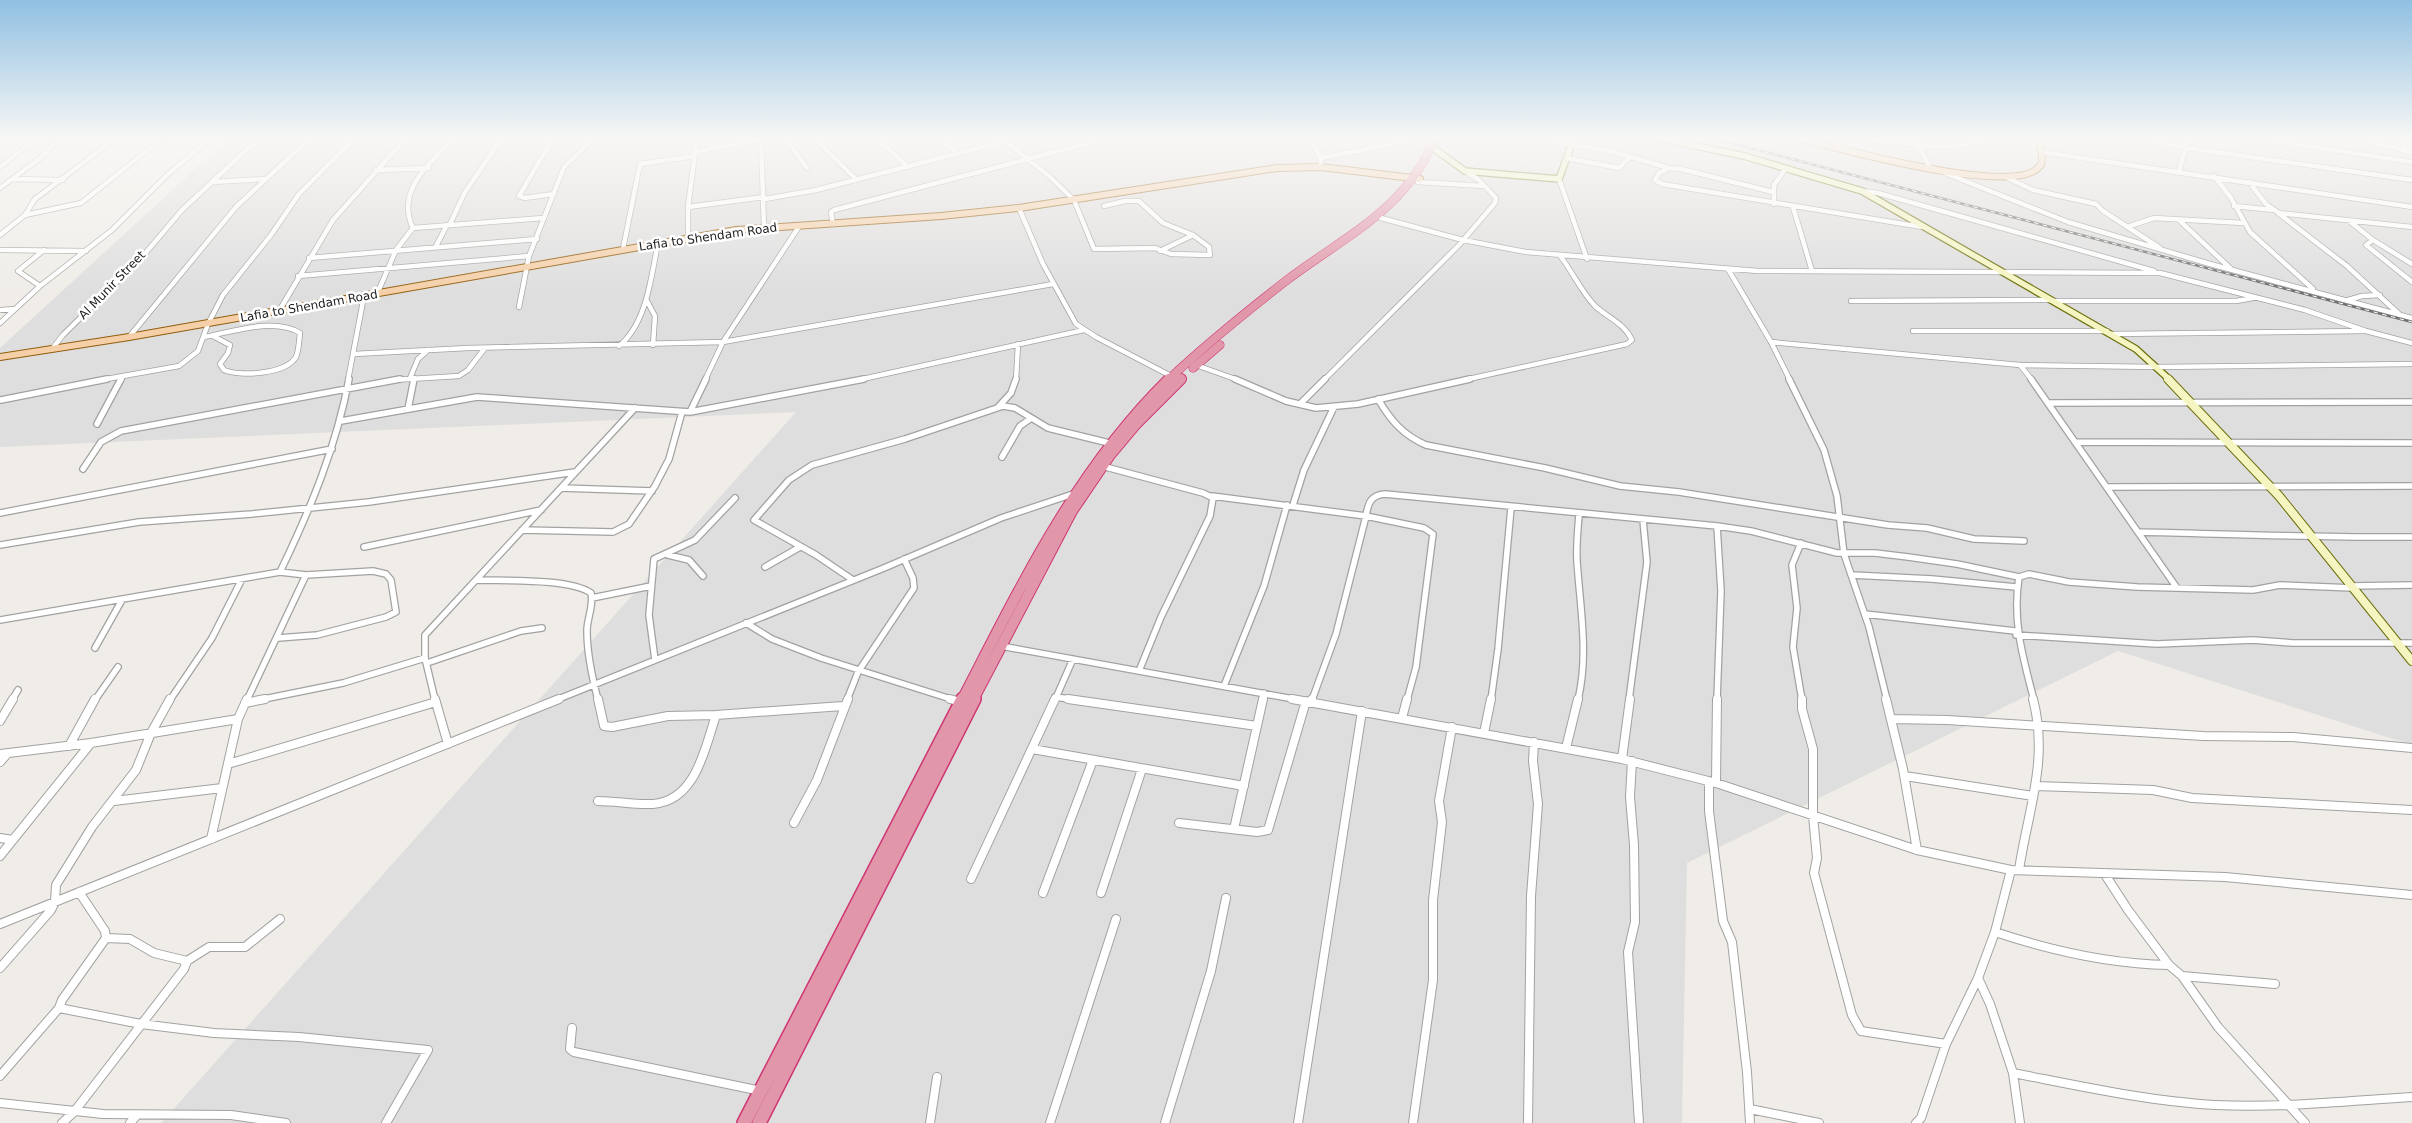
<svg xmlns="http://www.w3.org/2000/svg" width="2412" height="1123" font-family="'DejaVu Sans',sans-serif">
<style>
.residential{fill:#dfdede}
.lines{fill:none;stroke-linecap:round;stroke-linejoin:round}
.street-far2-casing{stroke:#a2a2a2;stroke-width:6}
.street-far1-casing{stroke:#a2a2a2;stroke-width:8}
.street-casing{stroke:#a2a2a2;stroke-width:10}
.secondary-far1-casing{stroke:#6d710e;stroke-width:8}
.secondary-casing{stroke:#6d710e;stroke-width:10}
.primary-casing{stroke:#915d0c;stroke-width:8}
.highway-far2-casing{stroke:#ce3573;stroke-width:9}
.highway-far1-casing{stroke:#ce3573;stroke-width:12}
.highway-casing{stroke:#ce3573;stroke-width:16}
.street-far2{stroke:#fff;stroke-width:4.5}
.street-far1{stroke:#fff;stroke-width:5.5}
.street{stroke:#fff;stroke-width:8}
.secondary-far1{stroke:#f5f5c1;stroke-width:5.5}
.secondary{stroke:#f5f5c1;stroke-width:8}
.primary{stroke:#f5cfa8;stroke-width:6}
.highway-far2{stroke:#e196a9;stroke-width:8}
.highway-far1{stroke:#e196a9;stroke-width:10}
.highway{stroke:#e196a9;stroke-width:13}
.rail-casing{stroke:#6f6f6f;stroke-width:2.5}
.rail{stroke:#fff;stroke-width:1;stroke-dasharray:4.5;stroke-linecap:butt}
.labels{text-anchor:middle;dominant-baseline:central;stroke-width:5;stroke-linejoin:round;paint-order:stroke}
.far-street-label{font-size:12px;fill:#212121;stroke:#fff}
</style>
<rect width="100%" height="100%" fill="#f0ede8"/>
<path class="residential" d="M229,138H2412V745L2118,651L1687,863L1682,1123H161L796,412L0,447V348Z"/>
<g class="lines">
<defs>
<path id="street-far2" d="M0,138H5
M553,138L519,196L524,198L554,194
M761,138L764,227
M785,138L807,168
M814,138L857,180
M877,138L908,167
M940,138L958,154
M1001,138L1048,175L1074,200L1094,249L1155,248L1171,254L1210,255L1209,247L1193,235L1163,223L1139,201H1125L1104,206
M1309,138L1320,156L1321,167
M1532,138L1611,151L1665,167L1666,170L1659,173L1655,180L1662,184L1922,227
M1850,138L1910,144
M1905,138C1933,156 1969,141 2000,139C2013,138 2026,140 2039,140
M2135,138L2187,148L2412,180
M2255,138L2412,162
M2355,138L2412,152
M1919,146L1931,170
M2402,150L2409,138
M694,152L763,139
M2041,152L2412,207
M1321,158L1422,138
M1566,158L1619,168L1631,156
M0,167L37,138
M1667,168L1681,169L1773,192
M376,170L429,168
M2179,171L2188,138
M1945,173L2068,222L2210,264L2412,318
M2214,176L2231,198L2250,232L2313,289
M2006,177L2033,190L2096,204L2103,211L2160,248
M12,179L63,180
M1559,179L1587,259
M212,182L264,179
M1418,182L1484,186
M2249,182L2266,204L2279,213
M0,188L39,159L61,138
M1862,191L1878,193L2154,271
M765,199L816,190L1018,138
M1774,204V185L1786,168
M2234,206L2274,210
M688,207L764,197
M1793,207L1812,271
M1019,208L1043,264L1076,324L1096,337L1173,377
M25,215L81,203L163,138
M1381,218L1463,240L1526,252L1758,271L2160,273L2305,310L2366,331L2412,343
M2179,220L2231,269
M2348,220L2373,240L2412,264
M450,224L465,192L502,138
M833,224L831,212L834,210L1108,138
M2130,226L2154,218L2243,223
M413,228L543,218
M0,235L25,215L35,199L116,138
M688,238V207L697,138
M2373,240L2366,245L2412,282
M436,246L447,225
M623,249L640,164L694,156
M0,250L86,251
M1160,251L1193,235
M309,258L537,239
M1728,269L1771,342L1790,380
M298,276L529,256
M40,286L18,271L44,250
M377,294L396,250L413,228C395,190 430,164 454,138
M2348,300L2362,296L2380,295
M647,301L655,316L653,345
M1851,301L2052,300
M2054,301H2236L2253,298
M519,307L529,256L564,167L594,138
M0,310L15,309
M279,311L333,220L406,138
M2399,314L2347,266L2278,213L2412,227
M0,323L40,286L112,230L167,175L211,138
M1913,331H2107
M2111,334L2364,331
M129,337L236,207L310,138
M204,337C232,332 274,317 300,333C299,340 299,350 296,357C286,374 240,377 224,370L220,364L228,353L230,345L213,336
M1771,342L2020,365L2157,367L2412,364
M619,346C647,323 651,277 658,243
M52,349L63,335L143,256L182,210L259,138
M354,354L468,348L723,342L1053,284
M1196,365L1238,380
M2020,365L2032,380
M410,378L418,359L428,350
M101,380L123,376
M121,380L123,376L179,366L198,351L208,324L223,295L271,235L299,194L355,138
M348,380L364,296
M393,380L459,376L468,370L485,348
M413,380L414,378
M705,380L723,342L800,225
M858,380L1084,330
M1016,380L1018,344
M1324,380L1459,245L1495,203L1496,198L1479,180L1465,171
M1464,380L1627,344L1632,340C1624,323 1608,318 1595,306C1581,291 1573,273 1561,257"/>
<path id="street-far1" d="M1235,379L1286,401L1316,408L1358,404L1470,379
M1789,379L1824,450L1837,496L1844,554L1869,627L1887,700
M2031,379L2177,588
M1378,399C1391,421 1403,435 1426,445L1545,468L1620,486L1679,492L1888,525L1927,528L1974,539L2024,541
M1,400L107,379
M2050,403L2412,402
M1300,404L1325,379
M999,406L1011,393L1016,379
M408,409L414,379
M690,412L706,379
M341,421L477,397L690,412L864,379
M97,424L121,379
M2075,442L2412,443
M1002,457L1020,426L1030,419
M1102,466L1203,493L1213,498L1210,516L1161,617L1139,671
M83,469L101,442L121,431L400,379
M2107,487L2412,486
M561,488L652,491
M1212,496L1366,516C1368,503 1371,495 1385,494L1717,526L1751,531L1837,553H1875L1908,557L1957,564L2019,577
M1293,505L1304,470L1334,407
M0,513L332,449
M1717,526L1721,591L1717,700
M522,530L613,532L629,524L655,486L669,459L682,412
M2138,532C2229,534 2321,538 2412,537
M1801,543L1792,565L1797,608L1793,647L1802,700
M0,545L139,522L252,514L369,502L575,472
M364,547L541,510
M668,555L689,560L703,576
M765,567L800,547
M1852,575L1932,579L2016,587
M477,580C505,581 570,578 591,593C594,606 587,618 587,631C587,655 592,677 598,700
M853,580L816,555L754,520L789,480L812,465L905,439L1003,406L1015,408L1048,428L1109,443
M2351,586L2412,585
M592,598L651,586
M1865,614L2015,631
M0,620L280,572C310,510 336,448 349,379
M746,623L772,639L821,658L954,700
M2016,635L2157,644L2253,640L2293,643H2412
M278,638L317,635L386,617L396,612L391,580L386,574L373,571L306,575L280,572
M1001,646L1299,700
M95,648L122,600
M655,660L649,615L654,559L695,540L735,498
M427,663L521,631L542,628
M1224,686L1264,586L1287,505
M1055,697L1077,700
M12,700L18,690
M95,700L118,667
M170,700L212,638L242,579
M247,700L306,575
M259,700L343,683L425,658
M435,700L425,658V635L635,408
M556,700L884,568L1001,518L1073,494
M847,700L858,672L914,588L913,578L904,559
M1055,700L1073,659
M1262,700L1264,693
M1312,700L1336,634L1366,516L1424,528L1433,534L1416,667L1407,700
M1491,700L1498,649L1511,508
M1578,700C1589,654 1580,607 1577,561C1576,545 1578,529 1579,514
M1629,700L1647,562L1643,520
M2034,700C2023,658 2012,621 2019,577L2029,574L2069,582L2137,587L2253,590L2280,585L2353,588"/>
<path id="street" d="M435,699L448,744
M598,699L604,726L612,727L668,716L716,715
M950,699L961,702
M1068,699L1257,726
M1292,699L1622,759L1716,783L1917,850L2011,870L2225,877L2412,895
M1802,699V709L1813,749V816L1817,858L1814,873L1852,1015L1861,1031L1946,1044
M1886,699L1903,769L1917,850
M1311,702L1312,699
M245,703L265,699
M1402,718L1407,699
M1891,719L1947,720L2203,736L2293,737L2412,748
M0,721L13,699
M1484,733L1491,699
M69,746L95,699
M1566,748L1578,699
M1032,749L1244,786
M0,754L91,743L238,719
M1622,759L1630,699
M1632,761L1630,797L1634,845L1635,922L1628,952L1639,1123
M0,762L7,754
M228,764L436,702
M1905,776L2033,796
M1709,781V811L1723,921L1732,942L1747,1072L1750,1123
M1716,783L1717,699
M2036,786L2153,790L2192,798L2412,810
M114,801L222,788
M598,801C616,801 634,805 653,804C696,801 705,748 716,715L843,706
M794,823L817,780L848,699
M1179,823L1257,832L1268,830L1306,701
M1234,829L1263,699
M0,838L13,840
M211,839L238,719L247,699
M0,856L91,743
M2019,870C2028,810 2049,760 2033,699
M2104,873L2128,910L2169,965L2182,976L2218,1027L2305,1123
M971,879L1055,699
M1043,893L1093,760
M1101,893L1142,769
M0,924L559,699
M1995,932C2052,951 2109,964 2169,965
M106,938L130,939L154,953L187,961
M0,968L51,910L55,902L56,885L92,827L136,770L151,733L170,699
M2182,976L2275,984
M1978,978L1990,1004L2013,1073L2020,1123
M59,1008L141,1024L214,1033L299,1037L428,1050L386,1123
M572,1028L570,1049L574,1052L761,1091
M2013,1073C2080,1086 2147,1101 2215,1105C2281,1108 2347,1101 2412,1097
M0,1076L59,1008L62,1000L106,938L105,931L79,892
M0,1103L103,1114L231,1115L286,1123
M1750,1109L1819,1123
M62,1123L74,1112L184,969L187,961L209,947H245L280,919
M130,1123L137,1115
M930,1123L937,1077
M1050,1123L1116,919
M1165,1123L1211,971L1226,898
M1298,1123L1362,711
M1413,1123L1433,980V900L1442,822L1439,801L1452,727
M1528,1123L1531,896L1538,804L1533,761L1534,742
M1916,1123L1921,1118L1946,1044L1978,978L1995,932L2011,870"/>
<path id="secondary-far1" d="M1658,138L1744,156L1862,191L2136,349L2170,380
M1839,138V147
M1436,150L1465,171L1559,179L1574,138"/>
<path id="secondary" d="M2168,379L2279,496L2412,661"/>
<path id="primary" d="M1797,138C1831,146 2024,201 2041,164C2044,158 2040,145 2039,138
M0,357L129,337L736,230L941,216L1019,208L1277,168L1321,167L1420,179"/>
<path id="highway-far2" d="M1193,368L1220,345
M1168,380C1205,345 1246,312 1287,280C1345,236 1406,210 1435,138
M1180,380L1181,379"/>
<path id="highway-far1" d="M962,700C1021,586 1076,470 1169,379
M973,700L1072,511L1110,455L1136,424L1181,379"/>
<path id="highway" d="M744,1123L963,699
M759,1123L974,699"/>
</defs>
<use href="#street-far2" class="street-far2-casing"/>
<use href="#street-far1" class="street-far1-casing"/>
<use href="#street" class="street-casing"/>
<use href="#secondary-far1" class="secondary-far1-casing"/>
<use href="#secondary" class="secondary-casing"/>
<use href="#primary" class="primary-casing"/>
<use href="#highway-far2" class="highway-far2-casing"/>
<use href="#highway-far1" class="highway-far1-casing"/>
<use href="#highway" class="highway-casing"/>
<use href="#street-far2" class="street-far2"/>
<use href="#street-far1" class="street-far1"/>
<use href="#street" class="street"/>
<use href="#secondary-far1" class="secondary-far1"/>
<use href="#secondary" class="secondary"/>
<use href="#primary" class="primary"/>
<use href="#highway-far2" class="highway-far2"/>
<use href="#highway-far1" class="highway-far1"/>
<use href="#highway" class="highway"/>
<defs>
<path id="rail" d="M1712,138L2412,322"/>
</defs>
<use href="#rail" class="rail-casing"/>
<use href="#rail" class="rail"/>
</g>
<linearGradient id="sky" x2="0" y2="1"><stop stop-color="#90c0e2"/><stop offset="0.47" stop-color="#f8f7f5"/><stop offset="1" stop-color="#f8f7f5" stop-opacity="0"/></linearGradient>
<rect width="2412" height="295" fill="url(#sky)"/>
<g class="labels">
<g class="far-street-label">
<text transform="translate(708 237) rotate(-8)">Lafia to Shendam Road</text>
<text transform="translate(112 285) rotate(-46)">Al Munir Street</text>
<text transform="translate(309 306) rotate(-10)">Lafia to Shendam Road</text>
</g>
</g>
</svg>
